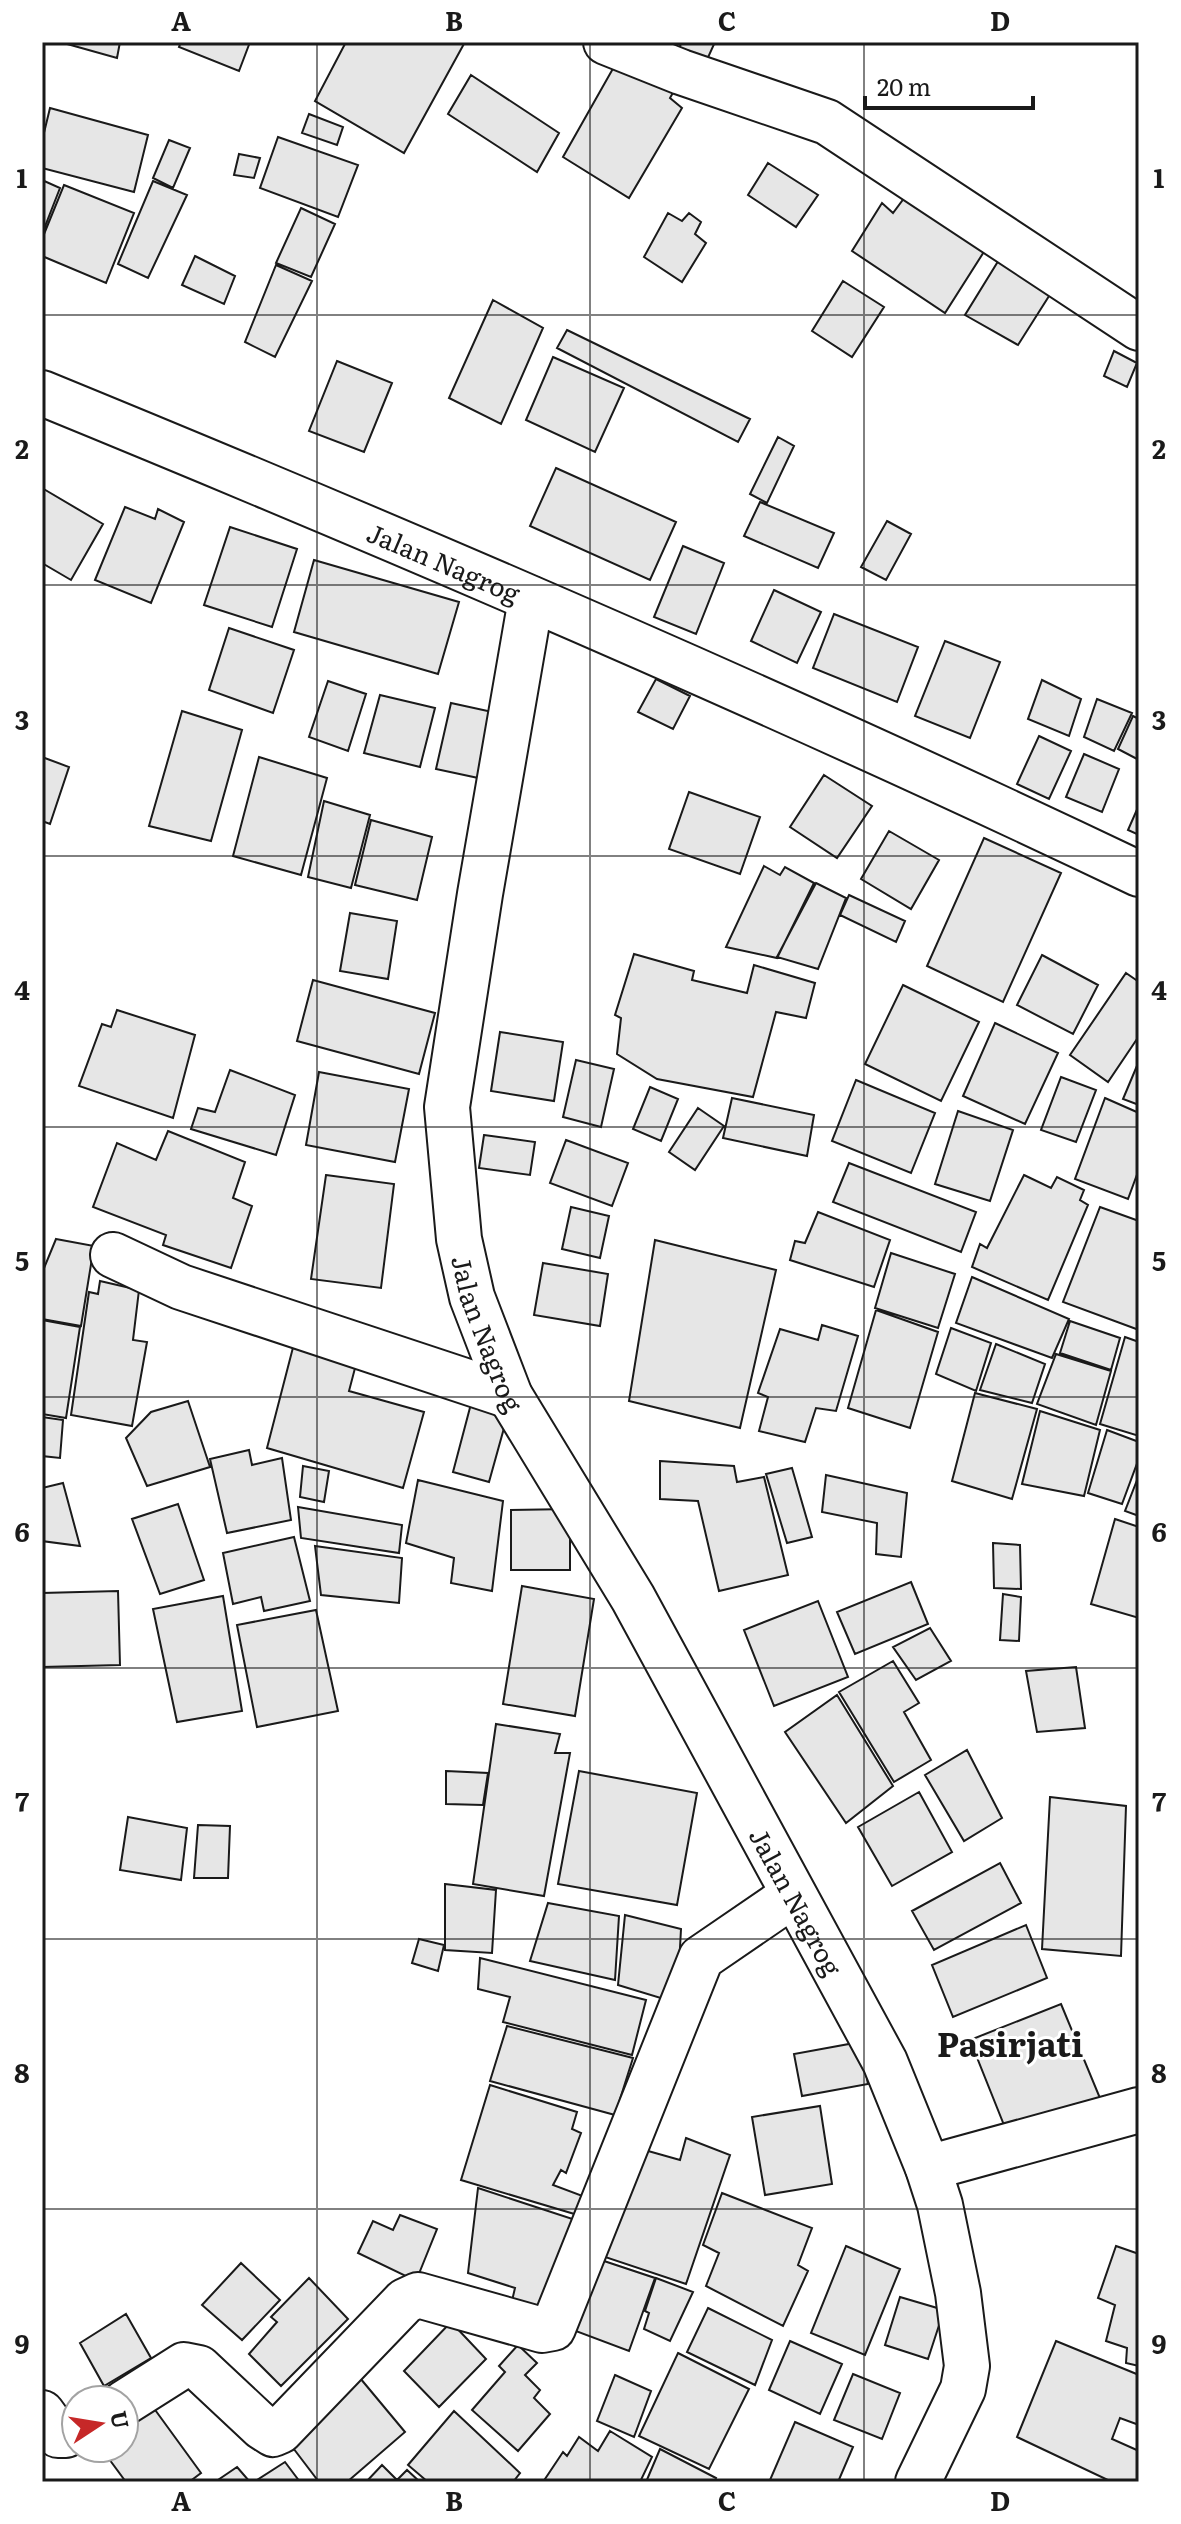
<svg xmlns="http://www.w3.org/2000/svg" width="1181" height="2524" font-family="Literata,serif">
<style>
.building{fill:#e6e6e6;stroke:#1a1a1a;stroke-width:2}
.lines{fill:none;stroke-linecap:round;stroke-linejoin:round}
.minor-casing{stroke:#1a1a1a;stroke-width:48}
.minor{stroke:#fff;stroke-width:44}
.grid{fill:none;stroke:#1a1a1a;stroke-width:2;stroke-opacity:0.55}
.labels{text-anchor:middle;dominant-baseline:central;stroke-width:6;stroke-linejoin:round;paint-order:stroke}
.street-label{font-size:26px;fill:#1a1a1a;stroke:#fff}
.district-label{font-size:34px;font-weight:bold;fill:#1a1a1a;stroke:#fff}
.neatline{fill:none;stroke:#1a1a1a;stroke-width:3}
.grid-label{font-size:26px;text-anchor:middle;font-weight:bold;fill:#1a1a1a}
</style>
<rect width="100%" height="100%" fill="#fff"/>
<path class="building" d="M60,42H120L117,58Z
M181,42H250L239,71L179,47Z
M346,42H465L404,153L315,101Z
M682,42H715L706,62L679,48Z
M615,65L674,91L670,98L682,108L629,198L563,157Z
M471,75L559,133L537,172L448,114Z
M50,108L148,135L134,192L42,168V141Z
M309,114L343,127L337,145L302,133Z
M278,137L358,165L338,217L260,188Z
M169,140L190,148L173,188L153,178Z
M239,154L260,158L254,178L234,175Z
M768,163L818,195L796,227L748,195Z
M42,180L60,188L42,234Z
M153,181L187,195L148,278L118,264Z
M64,185L134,213L106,283L42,256V239Z
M905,197L926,214L931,207L987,247L945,313L852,251L882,203L893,213Z
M301,208L335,224L311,277L276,263Z
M668,213L682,221L689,213L701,222L695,234L706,243L682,282L644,257Z
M1005,250L1056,285L1018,345L965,315Z
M195,256L235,276L224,304L182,285Z
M276,265L312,281L275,357L245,342Z
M843,281L884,307L852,357L812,331Z
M493,300L543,328L501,424L449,398Z
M567,330L750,419L738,442L557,348Z
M1114,351L1137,363L1127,387L1104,376Z
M553,357L624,388L595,452L526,420Z
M337,361L392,383L364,452L309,431Z
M778,437L794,446L767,503L750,494Z
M556,468L676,522L650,580L530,526Z
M42,488L103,524L71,580L42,563Z
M760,502L834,533L818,568L744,536Z
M125,507L155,519L158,509L184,522L151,603L95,580Z
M887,521L911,534L886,580L861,567Z
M230,527L297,549L272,627L204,605Z
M683,546L724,563L696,634L654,617Z
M314,560L459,602L438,674L294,632Z
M774,590L821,612L797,663L751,641Z
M834,614L918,647L897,702L813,668Z
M229,628L294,650L273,713L209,690Z
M945,641L1000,662L970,738L915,716Z
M656,679L690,696L673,729L638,712Z
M1042,680L1081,699L1069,736L1028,719Z
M328,681L366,694L348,751L309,737Z
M380,695L435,708L420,767L364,753Z
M1097,699L1132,713L1114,751L1084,737Z
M451,703L497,713L483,779L436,769Z
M182,711L242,730L211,841L149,826Z
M1133,716L1139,719V760L1118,749Z
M1039,736L1071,751L1049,799L1017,784Z
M1084,754L1119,769L1102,812L1066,797Z
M42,757L69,767L50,824L42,821Z
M259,757L327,778L301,875L233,856Z
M824,775L872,806L837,858L790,827Z
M689,792L760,817L740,874L669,849Z
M324,801L370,815L351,888L308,877Z
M1139,805V835L1128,830Z
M371,820L432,837L417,900L355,885Z
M889,831L939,860L911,909L861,879Z
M984,838L1061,873L1003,1002L927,966Z
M764,866L780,875L785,867L814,883L777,958L726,947Z
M816,883L846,898L818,969L777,957Z
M849,895L905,921L896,942L840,915Z
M350,913L397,921L388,979L340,971Z
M634,954L694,971L692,980L747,993L754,965L815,983L806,1018L776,1012L753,1097L657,1079L617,1054L621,1018L615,1015Z
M1042,955L1098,985L1073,1034L1017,1005Z
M1126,973L1139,982V1036L1108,1082L1070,1055Z
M313,980L435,1013L419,1074L297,1041Z
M903,985L979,1022L941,1101L865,1064Z
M117,1010L195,1035L173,1118L79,1086L102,1024L111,1027Z
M995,1023L1058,1053L1025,1124L963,1096Z
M500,1032L563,1042L554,1101L491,1091Z
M576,1060L614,1069L601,1127L563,1117Z
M1139,1061V1105L1123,1099Z
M230,1070L295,1095L276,1155L191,1129L198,1108L215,1112Z
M319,1072L409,1089L395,1162L306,1145Z
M1061,1077L1096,1090L1076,1142L1041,1130Z
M856,1080L935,1113L911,1173L832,1141Z
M650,1087L678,1099L661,1141L633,1129Z
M732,1098L814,1115L807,1156L723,1138Z
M1105,1098L1139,1113V1169L1128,1199L1075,1179Z
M698,1108L724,1126L695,1170L669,1152Z
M958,1111L1013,1130L990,1201L935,1184Z
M168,1131L245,1162L233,1198L252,1206L231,1268L163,1245L166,1235L93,1207L117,1143L156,1160Z
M484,1135L535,1142L530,1175L479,1168Z
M566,1140L628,1163L612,1206L550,1183Z
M849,1163L976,1212L961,1252L833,1202Z
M326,1175L394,1184L381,1288L311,1279Z
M1024,1175L1051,1188L1057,1177L1084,1190L1080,1200L1088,1205L1048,1300L972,1267L980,1244L987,1248Z
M571,1207L609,1216L600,1258L562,1249Z
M1100,1207L1139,1221V1330L1063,1302Z
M818,1212L890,1240L874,1287L790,1260L795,1241L805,1243Z
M56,1239L94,1246L81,1326L42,1319V1273Z
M655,1240L776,1270L740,1428L629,1401Z
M891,1253L955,1274L938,1328L875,1308Z
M543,1263L608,1274L600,1326L534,1315Z
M972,1277L1069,1319L1052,1358L956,1323Z
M100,1281L139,1290L133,1340L147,1342L132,1426L71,1415L89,1292L98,1294Z
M876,1310L938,1332L910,1428L848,1408Z
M42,1320L80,1327L66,1418L42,1414Z
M1070,1321L1120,1338L1111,1370L1060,1353Z
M822,1325L858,1336L836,1411L816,1408L805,1442L759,1431L768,1397L758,1393L780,1329L818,1340Z
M951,1328L991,1343L976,1391L936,1374Z
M297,1332L359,1353L349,1391L424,1412L403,1488L267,1448Z
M1125,1337L1139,1342V1436L1100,1424Z
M996,1344L1045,1364L1032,1403L980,1390Z
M1056,1354L1111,1371L1096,1425L1037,1404Z
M975,1393L1037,1409L1012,1499L952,1481Z
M472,1400L509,1410L489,1482L453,1472Z
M188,1401L210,1467L147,1486L126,1438L151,1412Z
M1040,1411L1100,1430L1084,1496L1022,1484Z
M42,1417L63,1420L60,1458L42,1456Z
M1107,1430L1139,1442V1458L1122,1504L1088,1493Z
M249,1450L252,1465L282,1458L291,1520L227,1533L210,1459Z
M660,1461L734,1466L737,1482L764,1477L788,1575L719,1591L698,1501L660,1499Z
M303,1466L329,1471L324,1502L300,1497Z
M792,1468L812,1537L787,1543L766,1474Z
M826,1475L907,1493L901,1557L876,1554L877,1523L822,1512Z
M1139,1475V1516L1125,1511Z
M418,1480L503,1501L492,1591L451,1583L454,1558L406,1543Z
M63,1483L80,1546L42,1541V1488Z
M178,1504L204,1580L160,1594L132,1519Z
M298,1507L402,1525L399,1553L301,1538Z
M570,1509V1570H511V1510Z
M1115,1519L1139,1527V1618L1091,1604Z
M294,1537L310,1601L264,1611L261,1597L233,1604L223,1553Z
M993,1543L1020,1545L1021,1589L994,1588Z
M315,1546L402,1558L399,1603L321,1595Z
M911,1582L928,1624L855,1654L837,1612Z
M522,1586L594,1599L575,1716L503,1704Z
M118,1591L120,1665L42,1667V1593Z
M1003,1594L1021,1597L1019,1641L1000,1640Z
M223,1596L242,1711L177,1722L153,1609Z
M818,1601L848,1677L774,1706L744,1630Z
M316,1610L338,1711L257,1727L237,1625Z
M930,1628L951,1661L916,1680L893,1647Z
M893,1661L919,1703L904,1712L931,1760L894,1782L839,1692Z
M1076,1667L1085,1728L1037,1732L1026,1671Z
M837,1695L893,1786L846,1823L785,1732Z
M496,1724L560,1734L555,1753H570L544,1896L473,1884Z
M967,1750L1002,1818L964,1841L925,1775Z
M446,1771L488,1773L483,1805L446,1804Z
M579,1771L697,1793L677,1905L558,1884Z
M919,1792L952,1852L892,1886L858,1827Z
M1050,1797L1126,1806L1121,1956L1042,1949Z
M128,1817L187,1828L181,1880L120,1870Z
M198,1825L230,1826L228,1878H194Z
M1000,1863L1021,1903L934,1950L912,1911Z
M445,1884L496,1890L492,1953L445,1950Z
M548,1903L619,1916L615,1980L530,1961Z
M625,1915L681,1929L677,2003L618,1985Z
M1026,1925L1047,1978L953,2017L932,1965Z
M419,1939L444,1945L438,1971L412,1963Z
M480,1958L646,2000L632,2055L503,2022L510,1997L478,1989Z
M1061,2004L1102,2103L1010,2140L970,2040Z
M507,2026L633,2058L615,2115L490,2081Z
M860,2042L868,2084L802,2096L794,2054Z
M490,2085L577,2112L572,2129L581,2133L566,2173L561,2170L553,2185L588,2198L581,2216L461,2180Z
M820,2106L832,2184L765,2195L752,2117Z
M686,2138L730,2155L686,2284L602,2256L641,2149L680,2160Z
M478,2188L594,2226L552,2309L511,2305L515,2288L468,2273Z
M722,2193L812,2228L798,2265L808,2271L783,2326L706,2286L719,2253L703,2245Z
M400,2215L437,2229L416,2281L358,2253L373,2221L393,2230Z
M846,2246L900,2269L865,2355L811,2333Z
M1116,2246L1139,2254V2366L1126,2363L1127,2348L1106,2341L1115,2305L1098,2298Z
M598,2259L655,2278L629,2351L573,2330Z
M241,2263L280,2300L242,2340L202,2305Z
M309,2278L348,2319L281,2386L249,2354L277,2322L271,2317Z
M656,2278L693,2292L670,2341L644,2329L649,2313L645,2311Z
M900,2297L944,2310L928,2359L885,2345Z
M708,2308L772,2340L755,2385L687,2352Z
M126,2314L151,2358L104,2386L80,2343Z
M451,2322L486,2359L439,2407L404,2371Z
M790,2341L842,2364L820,2414L769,2390Z
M1056,2341L1139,2375V2425L1120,2418L1112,2439L1139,2451V2482H1112L1017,2437Z
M518,2345L537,2363L525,2375L540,2390L534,2398L550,2414L518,2451L472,2410L505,2372L499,2366Z
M678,2353L749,2389L709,2469L639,2436Z
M853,2374L900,2393L882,2439L834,2420Z
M615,2375L651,2391L634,2437L597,2421Z
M360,2378L405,2432L347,2482H319L287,2440Z
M153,2407L201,2473L189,2482H126L101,2448H124V2429Z
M454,2411L520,2473L513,2482H428L408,2465Z
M795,2422L853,2447L838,2482L770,2480Z
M610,2431L652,2457L640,2482H543L563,2452L567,2456L579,2437L598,2451Z
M660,2449L716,2478L714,2482H646Z
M285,2462L300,2482H254Z
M382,2465L397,2480L407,2470L420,2482H366Z
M237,2467L250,2482H215Z"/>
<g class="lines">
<defs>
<g id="minor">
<path d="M606,42L681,72L827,122L1139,328"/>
<path id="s1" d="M42,393C411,544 779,702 1139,874"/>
<path id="s2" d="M531,599L480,894L447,1107L459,1239L472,1297L510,1396L633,1598L885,2062L928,2168L940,2205L958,2293L967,2366L963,2389L918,2482"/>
<path d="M113,1255L181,1287L510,1396"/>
<path d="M928,2168L1139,2110"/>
<path d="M124,2403L184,2365L199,2368L262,2427L273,2434L280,2431L405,2301L418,2295L542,2330L553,2328L701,1958L793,1895"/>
<path d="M42,2413L58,2435H66L76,2429"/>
</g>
</defs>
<use href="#minor" class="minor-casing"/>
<use href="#minor" class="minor"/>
</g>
<path class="grid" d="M317,42V2482M590,42V2482M864,42V2482M42,315H1139M42,585H1139M42,856H1139M42,1127H1139M42,1397H1139M42,1668H1139M42,1939H1139M42,2209H1139"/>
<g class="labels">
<g class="street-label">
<text stroke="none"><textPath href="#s1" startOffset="436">Jalan Nagrog</textPath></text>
<text stroke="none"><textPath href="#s2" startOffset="746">Jalan Nagrog</textPath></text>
<text stroke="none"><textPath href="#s2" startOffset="1394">Jalan Nagrog</textPath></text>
</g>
<g class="district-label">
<text x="1010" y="2042">Pasirjati</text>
</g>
</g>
<rect width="1181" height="2524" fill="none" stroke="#ffffff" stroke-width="88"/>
<g transform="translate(100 2424) rotate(78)"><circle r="38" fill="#ffffff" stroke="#a3a3a3" stroke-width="2"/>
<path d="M0-6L14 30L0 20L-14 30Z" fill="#c62828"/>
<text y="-12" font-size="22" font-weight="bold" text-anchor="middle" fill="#1a1a1a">U</text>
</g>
<path d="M865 96v12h168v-12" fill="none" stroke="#1a1a1a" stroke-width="4"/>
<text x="877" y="96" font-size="24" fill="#1a1a1a" stroke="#ffffff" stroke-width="6" paint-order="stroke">20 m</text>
<rect x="44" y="44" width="1093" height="2436" class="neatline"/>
<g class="grid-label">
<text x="181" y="31">A</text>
<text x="454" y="31">B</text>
<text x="727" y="31">C</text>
<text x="1000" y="31">D</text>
<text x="22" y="188">1</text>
<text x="1159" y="188">1</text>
<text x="22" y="459">2</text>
<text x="1159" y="459">2</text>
<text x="22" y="730">3</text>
<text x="1159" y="730">3</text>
<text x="22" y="1000">4</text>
<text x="1159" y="1000">4</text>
<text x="22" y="1271">5</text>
<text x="1159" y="1271">5</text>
<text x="22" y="1542">6</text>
<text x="1159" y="1542">6</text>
<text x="22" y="1812">7</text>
<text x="1159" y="1812">7</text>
<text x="22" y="2083">8</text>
<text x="1159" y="2083">8</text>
<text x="22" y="2354">9</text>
<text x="1159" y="2354">9</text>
<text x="181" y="2511">A</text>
<text x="454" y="2511">B</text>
<text x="727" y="2511">C</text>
<text x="1000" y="2511">D</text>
</g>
</svg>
